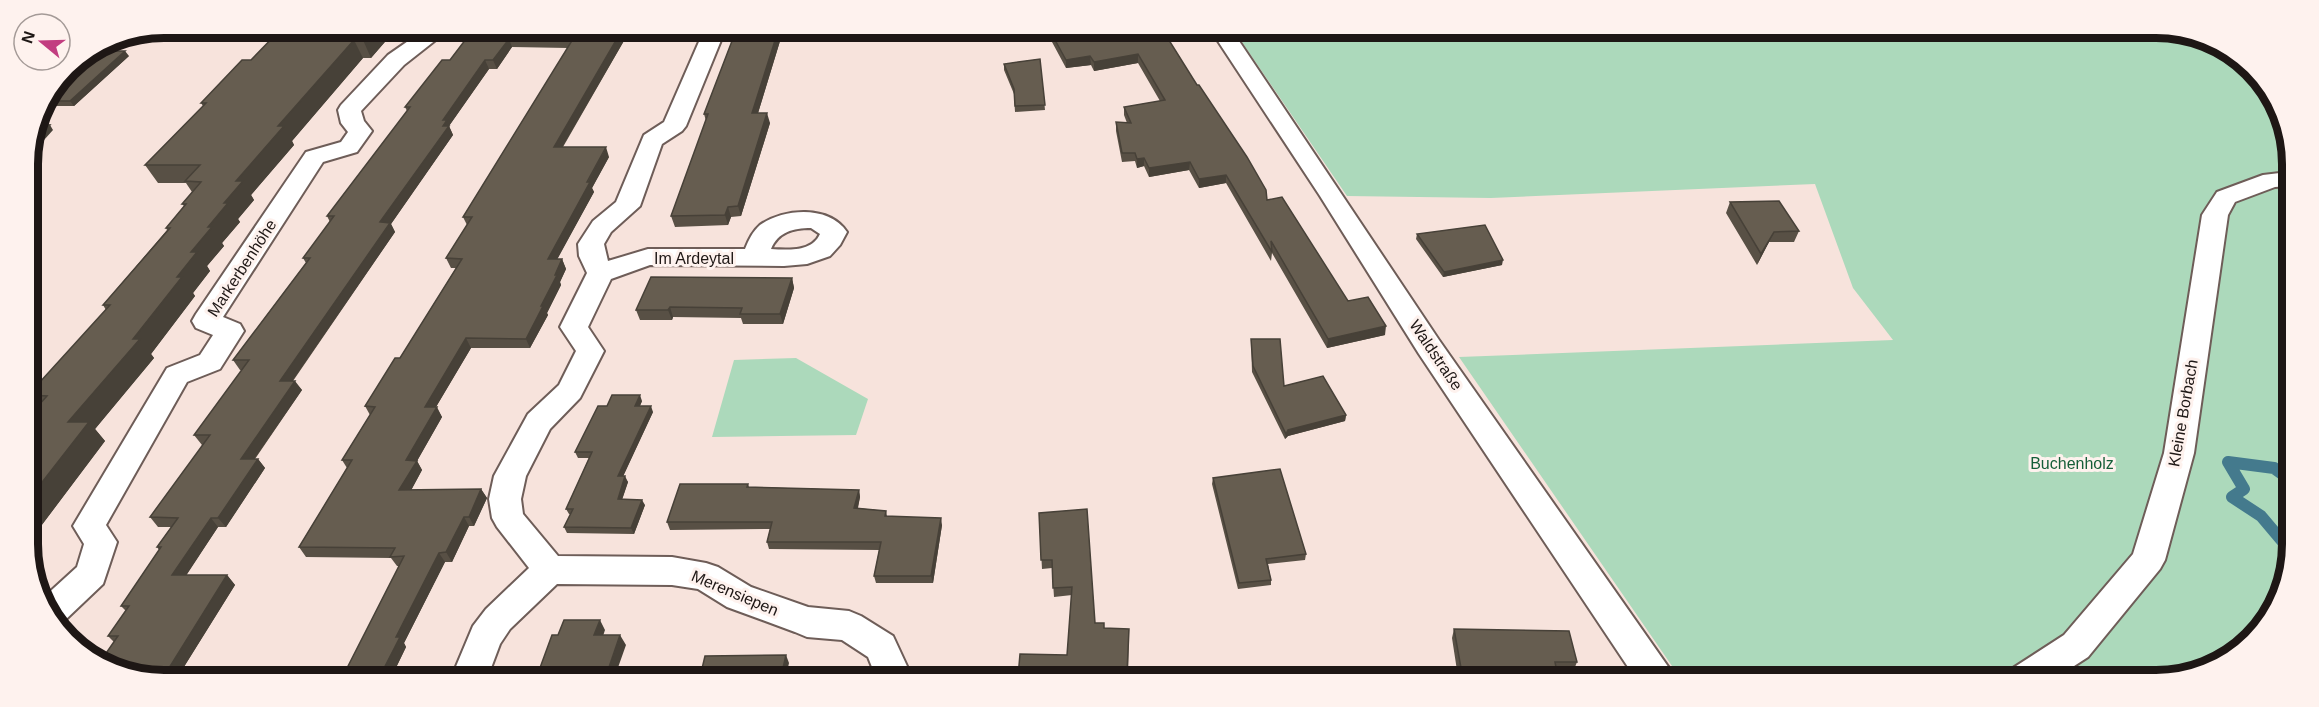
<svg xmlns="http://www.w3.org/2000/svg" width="2319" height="707" font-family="Arial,sans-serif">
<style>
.green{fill:#acd9bb}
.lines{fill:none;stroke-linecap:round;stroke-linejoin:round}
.stream{stroke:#447a8d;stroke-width:12}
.street-casing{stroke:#6e5d58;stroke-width:4}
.street{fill:#fff;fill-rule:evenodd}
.wall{fill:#585045}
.shaded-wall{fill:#474138}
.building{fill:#665d50;stroke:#474138;stroke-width:1.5}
.labels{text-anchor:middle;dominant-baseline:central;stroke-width:6;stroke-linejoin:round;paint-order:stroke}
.street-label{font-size:16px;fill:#1e1715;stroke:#fef2ee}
.park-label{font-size:16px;fill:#155e38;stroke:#fef2ee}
.rim{fill:none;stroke:#1e1715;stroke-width:8}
</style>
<rect width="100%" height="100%" fill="#f7e3dc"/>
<path class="green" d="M1233,29L2190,32L2258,73L2289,138L2287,578L2239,651L2164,680L1681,679L1459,357L1893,340L1853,288L1815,184L1491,198L1347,196Z
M796,358L868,399L856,435L712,437L734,360Z"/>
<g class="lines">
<path class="stream" d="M2288,400L2286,401L2288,405
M2288,478L2274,468L2228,462L2244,489L2232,497L2261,516L2288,548"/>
<defs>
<path id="street" d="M427,28H451L404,65L361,111L364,121L372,131L357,152L323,162L223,317L240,324L244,331L220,369L187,382L106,525L117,542L103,584L63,622L57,624L43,598L77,567L84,544L73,526L167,368L200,355L213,335L196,328L192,321L196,314L306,152L341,142L348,132L341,123L338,110L341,105L388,55Z
M705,28H726L686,126L682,131L662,144L640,206L611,232L604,244L608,261L648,249H745C748,241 753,231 760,225C784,208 829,205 847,232L840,245L830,256L807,264L784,266L650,265L611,279L588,327L604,351L580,398L550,429L526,476L521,499L523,514L558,556L672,557L706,563L718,567L751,587L808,607L849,611L861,616L893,636L912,677H876L868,657L842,640L807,637L795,632L727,607L698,589L672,585L557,584L510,629L500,644L488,676H452L473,626L486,609L529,568L497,527L492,518L489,499L494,476L528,414L559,385L576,351L560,327L587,273L579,256L578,244L593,221L616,202L644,135L664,122ZM811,228L820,234C812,252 788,250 771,249C778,232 793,228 811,228Z
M1210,29H1231L1439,340L1669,668L1674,679H1636L1419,354L1320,196Z
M2289,172V186L2275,187L2235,202L2228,215L2194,453L2165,560L2160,569L2088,657L2054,679H2008L2013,668L2064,635L2133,554L2164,453L2202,215L2217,192L2263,175Z"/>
</defs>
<use href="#street" class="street-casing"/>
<use href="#street" class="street"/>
</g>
<path class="wall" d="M283,27L414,28H397L371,58H363L292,141L294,145L251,195L254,200L238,219L240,222L222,243L224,246L207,266L210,271L193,293L195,296L151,354L154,358L95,429L105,441L29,542V416L37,406L29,396V394L106,310L103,305L167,230L166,228L184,206L182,204L192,192L186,183H158L145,165L203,106L201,103L251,60Z
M641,28L634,39H625L563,147L609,157L592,188L594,192L557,259H562L566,269L560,282L561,285L547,313L548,315L530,348H471L436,407L442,417L417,461L422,470L411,490L481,489L487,498L474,526H469L452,562H445L404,643L406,647L392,676L399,566H397L391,558L306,557L299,547L347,468L342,460L370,415L365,406L400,358L456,268H451L446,258L467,225L463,217L568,48L512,47L497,69H489L449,126L453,135L391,224L395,232L293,381L302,390L255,459H258L265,468L226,527H218L186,575H227L235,585L182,670L114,642L108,636L126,611L121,606L159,550L157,547L171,527H158L150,517L203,445H202L194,435L242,370H240L233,360L306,263L303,258L330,222L327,216L407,111L405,107L450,60L475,39Z
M737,28H784L758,113L770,123L741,216L731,217L728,225L675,227L671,216L706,121L704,114Z
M1045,29H1162L1267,200L1348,301L1385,335L1327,348L1272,253L1271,261L1226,183L1199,188L1189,170L1149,177L1144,166L1137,168L1135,161L1122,162L1116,131V122L1127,123L1124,115V107L1160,101L1138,63L1094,71L1091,65L1066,68Z
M129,56L74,106H41L67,67Z
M1040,59L1045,110L1015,112L1014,94L1004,70V64Z
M1730,202L1799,231L1794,242H1769L1757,265L1726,213Z
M1417,234L1502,265L1443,277L1416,239Z
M792,278L794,288L783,324H743L741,318L673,317L672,320H640L636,310Z
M1251,339L1284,386L1346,415L1345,421L1288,436L1285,439L1252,372Z
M642,401L640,406L653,412L623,476L628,482L622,500L645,505L634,534L567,533L564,527L570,514H569L566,509L589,458H578L575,452L607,406Z
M1213,478L1306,554L1305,560L1268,564L1271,580V585L1238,589L1212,484Z
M748,484L749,487L859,490L860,497L858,508L886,511L887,516L942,525L933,583H876L874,576L879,550L769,549L767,542L770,529L670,530L667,522Z
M1039,513L1095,623L1105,628L1129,629L1128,678L1018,677L1067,655L1072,595L1054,597L1052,568L1042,569Z
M1454,629L1577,662L1573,672L1557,671L1558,678L1458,677L1452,638Z"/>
<path class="shaded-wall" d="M374,27L397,28L371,58L363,40Z
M633,28H641L634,39L631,30Z
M779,28H784L755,123L752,113Z
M622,30L625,39L557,156L554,147Z
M509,39L512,47L497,69L493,60Z
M354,40L363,58L292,141L294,145L251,195L254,200L238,219L240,222L222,243L224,246L207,266L210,271L193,293L195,296L151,354L154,358L95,429L105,441L29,542V499L68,422L133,339L177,277L191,252L224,203L236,181L278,126Z
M125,51L129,56L74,106L70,101Z
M1138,54V63L1094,71V62Z
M1090,56L1091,65L1066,68V60Z
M485,60L489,69L449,126L453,135L391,224L395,232L286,390L280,381L380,222L443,126V120Z
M767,113L770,123L741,216L738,206Z
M50,125L53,130L27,159L29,147Z
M606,147L609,157L592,188L594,192L552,269L548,259Z
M1144,158V166L1137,168V159Z
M1190,162L1189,170L1149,177V168Z
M1226,175V183L1199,188V179Z
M728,207L731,217L728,225L725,215Z
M1774,232L1769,242L1757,265L1761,254Z
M562,259L566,269L560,282L561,285L547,313L548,315L530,348L526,339Z
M1503,260L1502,265L1443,277L1444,272Z
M792,278L794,288L783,324L780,314Z
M670,307L673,317L672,320L668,310Z
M1386,326L1385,335L1327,348L1328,339Z
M466,338L471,348L430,417L425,407Z
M295,381L302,390L248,468L241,459Z
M640,395L642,401L637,412L635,406Z
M651,406L653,412L621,481L618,476Z
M437,407L442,417L417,461L422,470L406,500L399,490L406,460Z
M1346,415L1345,421L1288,436L1285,439L1286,434L1288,430Z
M258,459L265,468L226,527L218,518Z
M625,476L628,482L620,505L618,499Z
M481,489L487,498L474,526L469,517Z
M859,490L860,497L856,515L854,508Z
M642,500L645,505L634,534L631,528Z
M464,517L469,526L452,562L446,552Z
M211,518L218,527L180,585L172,575Z
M941,518L942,525L933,583L931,576Z
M439,553L445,562L404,643L406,647L392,676H380L396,637Z
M227,575L235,585L182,670L188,676H176L169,668Z
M600,620L605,630L600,645L594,635Z
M620,635L626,645L615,676H606Z
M786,655L789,663L786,677H781Z"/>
<path class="building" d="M283,27H374L363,40H354L278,126H284L236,181H243L224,203H228L208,227H212L191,252H197L177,277H182L133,339H140L68,422H89L29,499V416L47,396L29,395V394L110,305H103L170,228H166L186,204H182L201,182L185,181L200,165H145L206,103H201L242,60H251Z
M483,28H633L631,30H622L554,147H606L587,182H590L548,259H562L555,275H557L541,306H543L526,339L466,338L425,407H437L406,460L417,461L399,490L481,489L469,517H464L446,552L439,553L396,637H400L380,676H343L404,556L390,557L395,548L299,547L352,460H342L375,407L365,406L395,358H400L462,259L446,258L472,217H463L573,39H509L493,60H485L443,120H447L443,126H449L380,222L390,223L280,381H295L241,459H258L218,518H211L172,575H227L169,668H181L177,676L129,675L102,659L118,636H108L129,606H121L161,547H157L178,518L150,517L210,435H194L249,360H233L310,258H303L334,216H327L410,107H405L442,60H450L466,39H475Z
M737,28H779L752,113H767L738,206L728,207L725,215L671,216L708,114H704Z
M1049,29H1162L1197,85H1199L1247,157L1266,190L1267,200L1282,197L1348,301L1368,297L1386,326L1328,339L1271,241L1272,252L1226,175L1199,179L1190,162L1149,168L1144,158L1137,159L1135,153H1122L1116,122L1131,123L1124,107L1165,100L1138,54L1094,62L1090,56L1066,60Z
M91,51H125L70,101H44L67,67Z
M1040,59L1045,105L1015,106L1014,89L1004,64Z
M34,124L50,125L29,147Z
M1779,201L1799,231L1774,232L1761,254L1730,202Z
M1485,225L1503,260L1444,272L1417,234Z
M651,277L792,278L780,314H740L742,308L670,307L668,310H636Z
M1251,339H1280L1284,386L1323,376L1346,415L1288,430L1286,434L1253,366Z
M612,395H640L635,406H651L618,476H625L618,499L642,500L631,528L564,527L573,509H566L592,452H575L598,406H607Z
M1280,469L1306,554L1266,559L1271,580L1239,583L1213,478Z
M680,484H748L747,487L859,490L854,508L886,511L885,516L941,518L931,576H874L881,542H767L772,522H667Z
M1087,509L1095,623H1104V628L1129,629L1127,673H1115V678L1018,677L1020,654L1067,655L1072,587L1053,588L1052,560H1041L1039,513Z
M564,620H600L594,635H620L606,676H537L552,635H558Z
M1454,629L1569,631L1577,662H1555L1558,678H1482L1480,669L1461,668Z
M786,655L781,677H700L705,656Z"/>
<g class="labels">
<g class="street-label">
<text x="694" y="258">Im Ardeytal</text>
<text transform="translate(242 268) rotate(-57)">Markerbenhöhe</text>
<text transform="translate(1436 355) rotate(56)">Waldstraße</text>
<text transform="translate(2183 413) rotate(-80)">Kleine Borbach</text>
<text transform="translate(735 593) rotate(23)">Merensiepen</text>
</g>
<g class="park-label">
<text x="2072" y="463">Buchenholz</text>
</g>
</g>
<path d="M0 0H2319V707H0ZM164 38H2156A126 126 0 0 1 2282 164V544A126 126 0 0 1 2156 670H164A126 126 0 0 1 38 544V164A126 126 0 0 1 164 38Z" fill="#fef2ee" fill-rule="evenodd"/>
<path class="rim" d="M164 38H2156A126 126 0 0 1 2282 164V544A126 126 0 0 1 2156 670H164A126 126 0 0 1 38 544V164A126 126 0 0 1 164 38Z"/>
<g transform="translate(42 42) rotate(289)"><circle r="28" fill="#fef2ee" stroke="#a49a97" stroke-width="1.5"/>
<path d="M0-4.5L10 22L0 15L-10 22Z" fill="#c23d80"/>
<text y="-9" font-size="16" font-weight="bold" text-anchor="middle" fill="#1e1715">N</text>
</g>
</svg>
